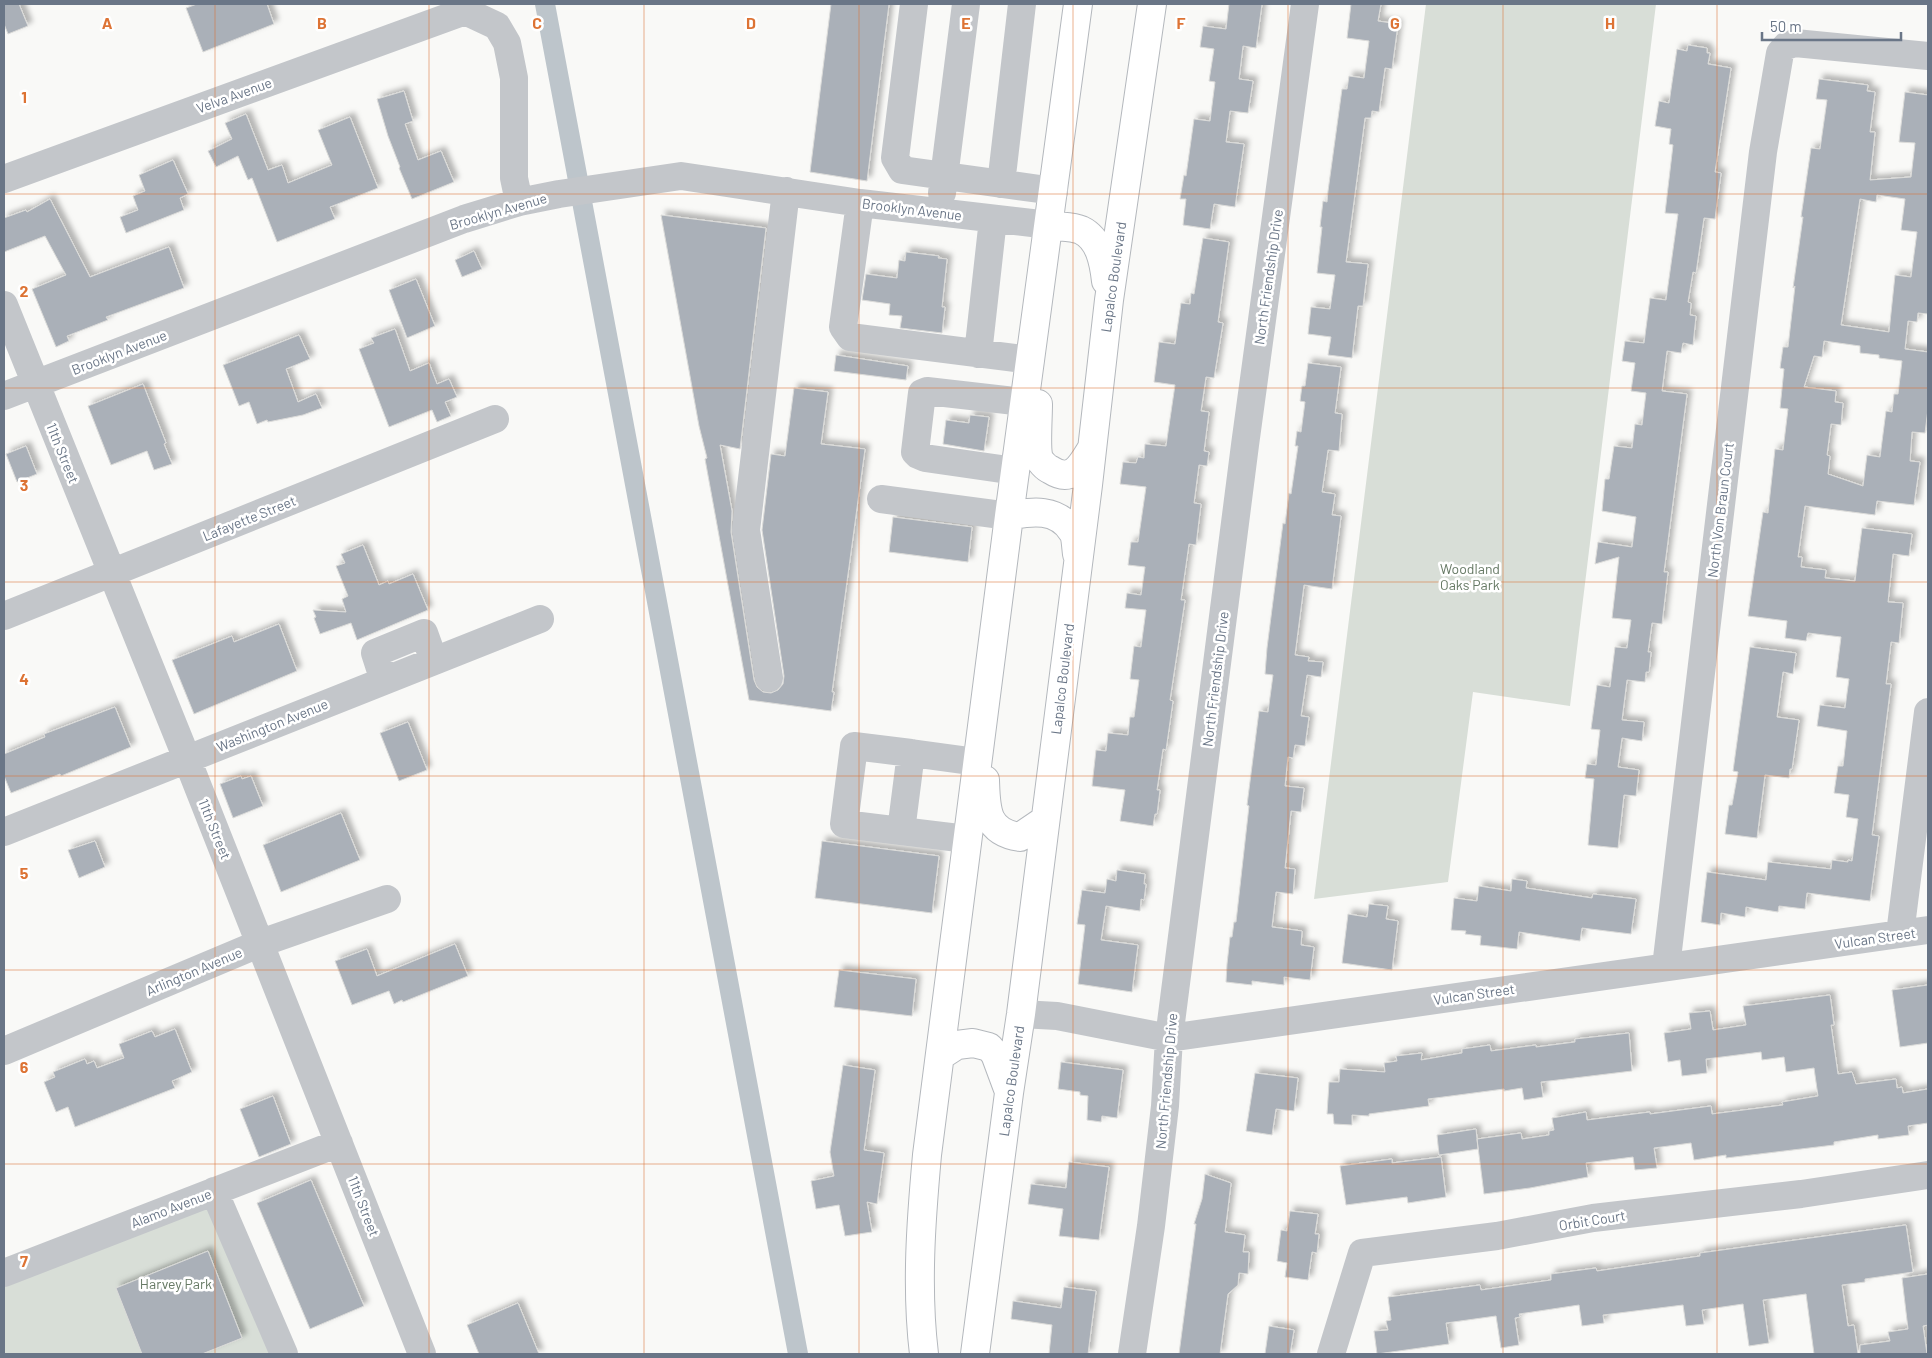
<svg xmlns="http://www.w3.org/2000/svg" width="1932" height="1358" font-family="Barlow,sans-serif">
<style>
.green{fill:#d8ded7}
.lines{fill:none;stroke-linecap:round;stroke-linejoin:round}
.canal{stroke:#bdc5cb;stroke-width:20}
.building{fill:#aab0b8;stroke:#dbdbd9;fill-rule:evenodd;filter:url(#shadow)}
.major-casing{stroke:#b4b8bd;stroke-width:30}
.minor{stroke:#c3c6ca;stroke-width:28}
.major{stroke:#fff;stroke-width:28}
.grid{fill:none;stroke:#dd7334;stroke-width:1;stroke-opacity:0.55}
.labels{text-anchor:middle;dominant-baseline:central;stroke-width:5;stroke-linejoin:round;paint-order:stroke}
.street-label{font-size:14px;fill:#6a7687;stroke:#fff}
.park-label{font-size:14px;fill:#667964;stroke:#fff}
.grid-label{font-size:16px;text-anchor:middle;font-weight:bold;fill:#dd7334;stroke:#fff;stroke-width:5;stroke-linejoin:round;paint-order:stroke}
</style>
<defs>
<filter id="shadow"><feDropShadow dx="4.5" dy="-4.5" stdDeviation="2.5" flood-color="#0004"/></filter>
</defs>
<rect width="100%" height="100%" fill="#f9f9f7"/>
<path class="green" d="M1426,4H1656L1570,706L1473,692L1448,882L1314,899Z
M214,1191L284,1354H4V1273Z"/>
<g class="lines">
<path class="canal" d="M545,4L798,1354"/>
</g>
<path class="building" d="M4,4H19L28,26L8,34L4,24Z
M197,4H267L274,24L203,52L186,8Z
M831,4H889L867,181L810,172Z
M1229,4H1262L1256,48L1243,46L1239,79L1253,81L1248,113L1230,111L1226,142L1244,144L1235,207L1214,204L1210,229L1183,225L1186,199H1180L1184,175L1186,176L1194,119L1210,121L1215,82L1209,81L1214,49L1200,47L1203,26L1226,29Z
M1351,4H1381L1378,21L1398,24L1392,69L1385,68L1379,112L1372,111L1371,118H1365L1346,262L1368,264L1363,306H1358L1352,358L1328,355L1331,337L1308,334L1311,307L1330,309L1335,275L1317,273L1322,227H1320L1323,201L1327,202L1328,191L1342,89H1347L1349,76L1364,78L1369,41L1347,38Z
M1688,45L1707,48V53H1710L1708,64L1731,68L1715,172L1721,173L1717,203L1715,219L1704,218L1696,273L1693,272L1688,302L1691,303L1690,315L1696,316L1693,345L1683,343L1681,353L1667,351L1662,391L1687,394L1664,572H1668L1662,624L1652,623L1648,652H1651L1649,672H1646L1645,682L1627,680L1622,720L1644,722L1642,741L1622,738L1618,767L1639,770L1636,796L1624,795L1618,848L1588,845L1594,779L1585,778L1587,764L1596,765L1600,730L1591,729L1597,685L1610,687L1615,647L1627,648L1631,620L1612,618L1619,557L1595,564L1598,542L1632,547L1636,517L1602,511L1605,479H1609L1614,446L1632,448L1635,424L1642,425L1646,393L1631,391L1635,363L1622,361L1625,341L1644,343L1650,298L1666,300L1678,214L1665,213L1673,145L1669,144L1671,129L1655,126L1659,101L1669,103L1677,49L1687,51Z
M1819,79L1868,85L1867,91L1875,92L1870,132H1875L1870,180L1911,177L1915,143L1899,142L1905,92L1928,95V314L1918,313L1917,322L1908,321L1905,349L1928,352V409L1925,433L1912,432L1910,461L1920,462L1914,505L1877,501L1875,515L1805,506L1798,557H1802L1801,567L1826,570L1825,578L1855,581L1862,528L1912,534L1909,556L1893,554L1888,602L1903,603L1899,643L1891,642L1886,684H1891L1872,835L1879,836L1870,901L1807,893L1805,909L1779,906L1778,912L1746,907L1745,917L1721,913L1720,925L1701,922L1707,872L1766,880L1768,862L1831,869L1832,860L1848,862V860L1852,861L1858,819L1846,817L1849,795L1834,793L1838,766H1843L1847,731L1817,726L1820,705L1845,708L1849,679L1836,677L1841,637L1808,633L1806,641L1785,638L1787,621L1748,616L1763,512L1768,513L1775,449L1783,450L1788,409L1780,408L1784,369L1780,368L1783,347H1788L1795,286L1793,288L1803,217H1801L1811,148L1820,149L1827,100L1816,99ZM1877,195L1905,199L1901,230L1917,232L1911,277L1895,275L1889,332L1841,325L1860,199L1876,202ZM1824,341L1860,346V353L1879,355V358L1902,361L1898,394H1894L1892,412L1886,411L1880,457L1867,455L1863,486L1828,474L1830,456L1827,455L1831,424L1841,425L1843,403L1835,402L1836,391L1804,387L1814,356L1822,357Z
M404,91L413,121L405,124L418,160L441,151L454,182L412,199L399,168L400,167L388,136L377,99Z
M246,114L268,170L282,165L288,183L332,165L318,130L350,117L378,188L330,207L335,219L277,242L252,178L248,180L238,156L216,167L208,151L232,139L225,123Z
M173,160L188,194L180,198L184,210L126,233L120,217L138,210L133,196L145,191L139,175Z
M50,199L90,277L169,247L184,288L106,317L108,320L67,336L69,341L56,347L32,289L66,275L45,236L4,252V218L26,210L27,212Z
M661,215L766,228L740,449L720,445L732,511L731,532L754,680L757,687L763,692L771,693L778,690L783,684L784,676L762,530L771,454L785,456L794,388L828,392L821,444L865,449L832,692H834L831,711L749,700L705,459L707,458L699,426Z
M1203,238L1229,242L1218,322L1223,323L1214,378L1206,377L1201,411L1209,412L1204,451L1209,452L1207,466L1199,465L1194,503L1201,504L1196,545L1189,544L1181,600H1185L1170,700L1173,701L1166,750L1163,749L1157,790H1160L1157,814H1155L1153,826L1120,821L1125,790L1092,786L1096,750L1106,751L1108,733L1128,735L1130,717H1134L1139,680L1130,679L1134,646L1141,647L1146,610L1125,608L1127,593L1141,595L1145,567L1128,565L1131,542H1138L1146,487L1120,484L1123,462L1136,463L1138,457L1144,458L1145,444L1166,446L1175,385L1154,382L1159,342L1175,344L1181,303L1190,304L1191,293L1194,294Z
M474,251L482,269L462,277L455,260Z
M906,252L939,256L938,258L947,259L942,307H945L942,333L900,328L902,316L889,315L890,304L862,300L866,274L897,278L899,260L905,261Z
M416,279L435,326L407,338L389,290Z
M395,329L410,371L429,363L437,384L449,379L457,397L445,402L451,416L437,422L432,410L389,427L359,349L374,343L371,338Z
M299,335L310,359L286,369L298,402L316,394L322,408L303,415L268,422L267,420L257,424L249,402L239,406L223,365Z
M836,355L908,366L906,380L834,371Z
M1308,363L1341,367L1335,413L1342,414L1339,451L1328,450L1322,492L1335,494L1332,515L1341,516L1332,589L1304,585L1295,655L1309,657L1308,661L1323,662L1321,677L1307,675L1301,716L1309,717L1305,746L1295,745L1293,758L1288,757L1285,786L1304,788L1301,812L1291,811L1285,868L1295,869L1293,894L1276,892L1272,927L1302,931L1301,945L1314,947L1310,980L1284,977V985L1252,981V985L1226,982L1227,964L1230,937H1232L1234,922H1236L1249,806L1247,805L1259,711L1268,712L1273,675L1265,674L1267,648L1283,523L1285,524L1289,493L1291,494L1298,446H1295L1297,431L1301,432L1305,402L1300,401L1302,386H1305Z
M143,384L166,443L164,444L172,464L154,470L147,451L111,465L88,406Z
M970,415L989,417L984,451L943,444L946,420L969,423Z
M26,446L37,474L17,482L6,454Z
M893,517L972,527L968,562L889,552Z
M363,545L379,585L388,581L389,584L413,574L428,610L357,640L351,623L320,634L314,618L316,617L313,610L346,612L342,599L348,596L336,566L345,563L341,554Z
M279,624L297,671L194,714L172,660L232,636L234,642Z
M1750,647L1796,653L1793,674L1783,672L1777,717L1799,720L1792,769H1790L1789,778L1765,775L1757,838L1725,834L1729,805H1732L1738,772L1733,771Z
M115,707L131,747L61,776L60,774L11,793L4,776V754L45,737L44,734Z
M408,722L427,770L399,781L380,733Z
M241,776L242,779L251,776L263,806L233,818L220,784Z
M341,813L360,860L281,892L263,845Z
M95,841L105,867L79,878L68,850Z
M822,841L939,856L932,913L815,898Z
M1117,870L1145,874L1144,884H1146L1144,900L1141,899L1140,911L1106,906L1101,940L1138,945L1132,992L1078,984L1085,925L1077,924L1082,890L1105,893L1107,879L1116,881Z
M1512,879L1527,881L1526,888L1592,898L1593,894L1636,899L1631,934L1582,928L1580,941L1519,932L1517,949L1480,945L1481,936L1465,934L1466,931L1451,930L1454,898L1477,901L1479,886L1511,891Z
M1369,904L1388,906L1386,919L1398,921L1392,970L1342,963L1348,914L1367,917Z
M455,944L468,976L403,1002L402,1000L394,1004L389,991L352,1005L335,961L367,949L377,976Z
M839,970L916,979L912,1016L834,1007Z
M1928,985V1043L1900,1047L1892,990Z
M1830,995L1834,1025H1831L1838,1074L1852,1072L1856,1084L1896,1079L1897,1088L1902,1087L1903,1093L1928,1089V1123L1908,1126L1909,1135L1878,1139V1135L1834,1142V1145L1726,1158V1155L1694,1160L1691,1143L1654,1148L1657,1168L1635,1170L1633,1157L1586,1163L1588,1177L1530,1188L1484,1194L1477,1139L1521,1133L1522,1139L1549,1135V1131L1554,1130L1552,1118L1586,1112L1587,1120L1650,1112V1114L1711,1106L1712,1114L1783,1105L1782,1102L1818,1096L1814,1068L1786,1072L1784,1057L1762,1060L1761,1052L1706,1059L1707,1073L1682,1076L1680,1060L1668,1062L1664,1033L1691,1029L1689,1013L1710,1011L1713,1030L1746,1025L1743,1006Z
M175,1029L192,1072L172,1081L175,1088L75,1127L68,1107L56,1112L44,1082L55,1077L53,1072L85,1059L87,1064L94,1061L97,1068L124,1058L119,1044L152,1031L155,1037Z
M1629,1033L1632,1071L1541,1082L1543,1097L1524,1100L1522,1088L1504,1091V1089L1428,1099L1429,1106L1369,1114V1116L1352,1115V1125L1334,1124L1333,1114H1327L1329,1082H1339L1340,1069L1385,1072L1384,1063L1397,1061L1396,1056L1422,1053L1421,1060L1462,1053V1049L1490,1045L1491,1051L1536,1045V1047L1575,1042V1039Z
M1061,1062L1123,1070L1117,1118L1102,1116L1101,1122L1087,1120L1088,1096L1080,1095V1092L1058,1089Z
M843,1065L875,1070L864,1150L884,1153L877,1204L867,1202L872,1232L845,1236L839,1205L816,1209L811,1181L834,1176L830,1152Z
M1255,1073L1298,1078L1294,1111L1276,1109L1272,1135L1246,1131Z
M273,1096L291,1144L259,1157L240,1109Z
M1476,1129L1478,1149L1439,1155L1437,1135Z
M1441,1157L1446,1197L1408,1203L1407,1197L1346,1205L1340,1166L1392,1159V1163Z
M1069,1162L1109,1167L1099,1240L1059,1236L1063,1209L1028,1204L1031,1184L1066,1188Z
M1205,1174L1231,1183L1225,1232L1245,1235L1243,1252H1249L1248,1274L1239,1273L1238,1285L1228,1294L1220,1354H1179L1196,1224H1194L1202,1199Z
M311,1180L364,1306L310,1329L257,1203Z
M1290,1211L1318,1214L1315,1234H1319L1317,1253L1312,1252L1308,1280L1285,1277L1287,1263L1277,1261L1281,1230L1287,1231Z
M1906,1225L1913,1272L1865,1279V1282L1842,1285L1848,1326L1854,1325L1858,1354H1814L1806,1294L1763,1300L1769,1343L1749,1346L1743,1304L1702,1310L1704,1324L1686,1326L1683,1305L1603,1315L1604,1323L1582,1326L1579,1305L1519,1314L1520,1317L1515,1318L1519,1345L1501,1348L1496,1316L1446,1323L1449,1344L1377,1354L1374,1331L1388,1330L1386,1321L1391,1320L1388,1297L1480,1285L1481,1290L1551,1280V1274L1596,1268L1597,1271L1700,1256V1253Z
M208,1251L242,1338L202,1354H142L116,1288Z
M1928,1274V1325L1923,1326L1927,1354H1860V1345L1890,1341L1888,1332L1908,1329L1902,1278Z
M1064,1287L1096,1291L1088,1354H1049L1052,1325L1011,1319L1013,1301L1061,1308Z
M518,1303L539,1354H479L467,1325Z
M1269,1326L1294,1330L1290,1354H1265Z"/>
<g class="lines">
<defs>
<path id="major" d="M1049,225C1058,227 1072,226 1081,230C1100,239 1104,263 1106,281
M1038,404C1038,417 1036,444 1038,455C1039,461 1046,468 1051,470C1073,484 1082,464 1092,448
M1009,516C1032,511 1057,508 1072,531C1076,536 1076,547 1077,554
M985,780C986,808 985,832 1020,837L1045,820
M940,1056L957,1045L973,1043L989,1047L995,1054L1008,1089
M924,1354C916,1288 921,1221 927,1155L1009,516L1078,4
M975,1354L1009,1093L1021,1014L1088,485L1109,300L1152,4"/>
</defs>
<use href="#major" class="major-casing"/>
<path class="minor" d="M914,4L895,158L902,170L1054,191
M4,179L465,11L497,26L507,43L514,78V178L519,202
M1001,184L1022,4
M942,193L966,4
M860,203L843,327L850,337L1030,360
M4,305L187,759L422,1354
M978,354L993,219
M4,396L464,219L519,202L559,194L681,176L860,203L1049,225
M1015,471L925,458L918,455L915,452L922,393L927,391L1024,402
M881,499L1009,516
M4,616L495,419
M769,678L746,530L786,191
M384,681L375,653L424,633L434,661
M901,831L844,824L854,746L911,753
M4,832L540,619
M967,839L901,831L911,753L977,762
M1900,934L1928,712
M1666,967L1763,152L1780,53L1786,46L1795,43L1928,56
M1021,1014L1057,1016L1169,1038L1928,930
M4,1051L261,943L387,899
M214,1191L284,1354
M4,1273L339,1143
M1132,1354L1151,1226L1165,1106L1169,1038L1245,445L1305,4
M1331,1354L1362,1253L1497,1236L1593,1218L1801,1194L1928,1175"/>
<use href="#major" class="major"/>
</g>
<path class="grid" d="M215,4V1354M429,4V1354M644,4V1354M859,4V1354M1073,4V1354M1288,4V1354M1503,4V1354M1717,4V1354M4,194H1928M4,388H1928M4,582H1928M4,776H1928M4,970H1928M4,1164H1928"/>
<g class="labels">
<g class="street-label">
<text transform="translate(234 95) rotate(-20)">Velva Avenue</text>
<text transform="translate(912 209) rotate(7)">Brooklyn Avenue</text>
<text transform="translate(498 211) rotate(-16)">Brooklyn Avenue</text>
<text transform="translate(1113 277) rotate(-82)">Lapalco Boulevard</text>
<text transform="translate(1268 277) rotate(-82)">North Friendship Drive</text>
<text transform="translate(119 352) rotate(-21)">Brooklyn Avenue</text>
<text transform="translate(63 453) rotate(68)">11th Street</text>
<text transform="translate(1720 510) rotate(-83)">North Von Braun Court</text>
<text transform="translate(249 518) rotate(-22)">Lafayette Street</text>
<text transform="translate(1062 679) rotate(-83)">Lapalco Boulevard</text>
<text transform="translate(1215 679) rotate(-83)">North Friendship Drive</text>
<text transform="translate(272 725) rotate(-22)">Washington Avenue</text>
<text transform="translate(215 829) rotate(68)">11th Street</text>
<text transform="translate(1875 938) rotate(-8)">Vulcan Street</text>
<text transform="translate(194 971) rotate(-23)">Arlington Avenue</text>
<text transform="translate(1474 994) rotate(-8)">Vulcan Street</text>
<text transform="translate(1011 1081) rotate(-82)">Lapalco Boulevard</text>
<text transform="translate(1166 1081) rotate(-85)">North Friendship Drive</text>
<text transform="translate(364 1206) rotate(69)">11th Street</text>
<text transform="translate(171 1208) rotate(-21)">Alamo Avenue</text>
<text transform="translate(1592 1220) rotate(-9)">Orbit Court</text>
</g>
<g class="park-label">
<text x="1470" y="568">Woodland<tspan x="1470" dy="16">Oaks Park</tspan></text>
<text x="176" y="1283">Harvey Park</text>
</g>
</g>
<g class="grid-label">
<text x="107" y="29">A</text>
<text x="322" y="29">B</text>
<text x="537" y="29">C</text>
<text x="751" y="29">D</text>
<text x="966" y="29">E</text>
<text x="1181" y="29">F</text>
<text x="1395" y="29">G</text>
<text x="1610" y="29">H</text>
<text x="24" y="103">1</text>
<text x="24" y="297">2</text>
<text x="24" y="491">3</text>
<text x="24" y="685">4</text>
<text x="24" y="879">5</text>
<text x="24" y="1073">6</text>
<text x="24" y="1267">7</text>
</g>
<rect width="1932" height="1358" fill="none" stroke="#6a7687" stroke-width="10"/>
<path d="M1762 32v8h139v-8" fill="none" stroke="#6a7687" stroke-width="2.5"/>
<text x="1770" y="32" font-size="15" fill="#6a7687" stroke="#ffffff" stroke-width="4" paint-order="stroke">50 m</text>
</svg>
